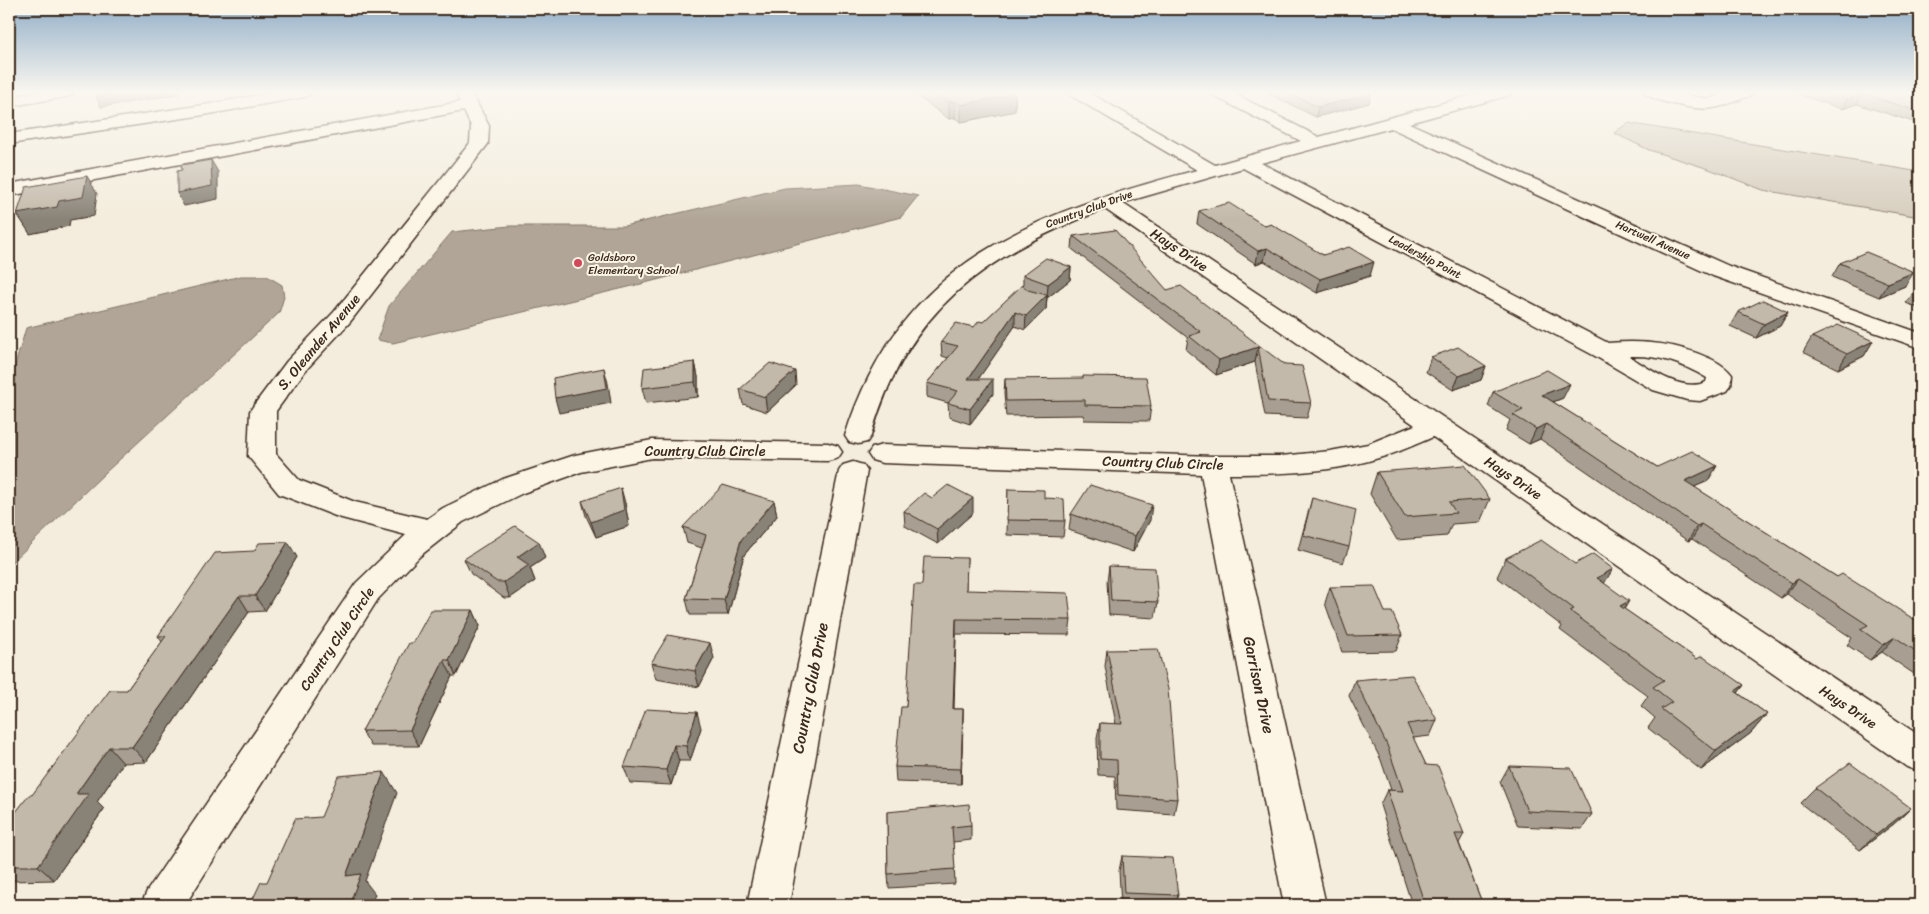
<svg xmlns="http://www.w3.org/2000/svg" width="1929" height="914" font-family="Sriracha,sans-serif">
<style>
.green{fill:#d6cdbd;stroke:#887c6e}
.water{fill:#b0a596;stroke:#817466}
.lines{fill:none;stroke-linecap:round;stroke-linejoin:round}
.minor-casing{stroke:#3b2a1e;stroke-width:3}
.minor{fill:#fcf5e5;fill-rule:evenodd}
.wall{fill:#a89f92;stroke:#3b2a1e}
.shaded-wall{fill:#888277;stroke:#3b2a1e}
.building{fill:#c3b9aa;stroke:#3b2a1e}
.poi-dot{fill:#d1495b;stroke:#fcf5e5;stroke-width:2}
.labels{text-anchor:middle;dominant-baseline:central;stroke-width:4;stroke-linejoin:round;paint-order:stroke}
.far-street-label{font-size:11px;fill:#3b2a1e;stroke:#fcf5e5}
.far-poi-label{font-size:11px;fill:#3b2a1e;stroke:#fcf5e5;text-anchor:start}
.street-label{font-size:14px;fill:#3b2a1e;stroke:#fcf5e5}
.near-street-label{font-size:16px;fill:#3b2a1e;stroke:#fcf5e5}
</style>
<rect width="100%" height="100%" fill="#f4eddd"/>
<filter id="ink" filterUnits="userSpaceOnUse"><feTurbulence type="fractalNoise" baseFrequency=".02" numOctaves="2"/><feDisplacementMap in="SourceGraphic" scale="10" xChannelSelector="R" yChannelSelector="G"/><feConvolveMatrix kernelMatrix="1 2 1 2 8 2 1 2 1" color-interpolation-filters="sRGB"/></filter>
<g filter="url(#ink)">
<path class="green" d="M1628,123L1920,172V217L1763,190L1709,169L1649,150L1614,133Z"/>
<path class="water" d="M859,184L918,196L901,217L641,284L393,343L377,340L389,306L452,232L510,226H624L785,188Z
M241,276H267L282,285L284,297L279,313L106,472L9,565V386L26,328Z"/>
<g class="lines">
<defs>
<path id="minor" d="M34,92H74L72,95L66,97L17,105L11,103L9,100L11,97Z
M275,92H312L310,95L304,97L204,115L9,144V134L204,105Z
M455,92H471L489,126L488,144L350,322L305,371L276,411V454L299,480L355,502L427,519L443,508L503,479L575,455L652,440L828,443L838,446L842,452L838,458L828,461L652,458L581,472L523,493L463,522L420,556L378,599L185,905H141L147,891L356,583L406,535L338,517L279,494L248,456L250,411L254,405L287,361L334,312L470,143L471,126L464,111L9,196V184L460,102Z
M1068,92H1088L1215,165L1301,141L1212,95L1210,92H1231L1319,137L1484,92H1512L1510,95L1409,123L1729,266L1920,333V348L1713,276L1391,128L1261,163L1608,343C1644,340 1677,343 1711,359C1719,363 1727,368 1732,375L1731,386L1727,391L1700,401L1687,400L1653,390L1595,356L1243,168L1122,203L1920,736V772L1907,767L1433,437C1416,444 1400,452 1382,457C1333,473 1280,474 1229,474L1326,905H1284L1201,474L882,463L872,460L868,454L872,448L882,445L1213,456H1281L1330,451L1368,444L1415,425L1105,209C986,254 907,309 871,436L867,442L858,444L849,442L845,436C900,260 1035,213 1197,170L1070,95ZM1629,356C1659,355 1682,363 1707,378L1706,382C1681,393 1650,369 1629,356Z
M1644,92H1668L1709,99L1728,92H1753L1751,95C1738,100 1726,106 1713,108C1700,111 1652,102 1644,92Z
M853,462L863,465L867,471L789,905H747L839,471L843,465Z"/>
</defs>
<use href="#minor" class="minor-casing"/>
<use href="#minor" class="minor"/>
</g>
<path class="wall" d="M911,92H1013L1015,94V111L961,122L955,118L949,119Z
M1265,92H1367L1369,103L1316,117Z
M1792,92H1920V124L1857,104L1842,109Z
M1199,211L1265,226L1323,255L1370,276L1317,293L1264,261L1256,264L1197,224Z
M1073,236L1167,290L1285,365L1311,403L1307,418L1265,416L1255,362L1216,375L1186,350L1188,338L1072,249Z
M1840,263L1905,286L1879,297L1832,277Z
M1071,267L1070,280L1047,298L1046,309L1025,330L1015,326L978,379L993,394L970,424L949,417L948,403L927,397V383L948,358L942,356L941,342L974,327L983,322L1023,285V275Z
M1920,287V309L1906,303L1916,289Z
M1738,312H1788L1780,326L1756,338L1730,326Z
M1812,337L1873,341L1864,356L1838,369L1803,352Z
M1431,357L1486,366L1481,380L1453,390L1426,372Z
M695,362L698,377V397L646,403L642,388Z
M1005,379L1151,406L1149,421L1084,420L1083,415L1006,416L1004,393Z
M796,385L767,412L743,404L740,389Z
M1493,392L1563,398L1553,402L1657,467L1708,481L1694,487L1837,577L1920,623V678L1882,652L1870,660L1847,645L1852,638L1787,594L1781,598L1692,539L1688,541L1540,439L1529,444L1506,430L1510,420L1488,406Z
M1377,472L1490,499L1480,522L1452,524L1447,536L1397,540L1370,494Z
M1920,488V512L1913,509Z
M1008,489L1044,498L1065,521L1063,537L1007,535Z
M1312,498L1349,547L1343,563L1298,550Z
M582,501L625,503L629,526L596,537L586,516Z
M774,501L777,516L744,555L728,615H690L686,599L702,548L687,543L683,527Z
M904,511L973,513L938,544L905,526Z
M1071,514L1150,520L1133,552L1069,530Z
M297,557L265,611L249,612L146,762L123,763L97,802L104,809L54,880L9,881V821L127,690L162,642L158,636Z
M545,558L530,568L535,581L510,598H504L471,574L464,559Z
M967,558L966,590L1071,620L1069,635L956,634L954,709H963L961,784L896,782L895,767L906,707L922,585Z
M1506,558L1575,564L1605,584L1624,609L1697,659L1744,685L1738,693L1767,714L1751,733L1701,770L1648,728L1655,718L1641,706L1648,696L1560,630L1562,626L1497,577Z
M1109,566L1158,602L1155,618L1109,615L1107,582Z
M1330,587L1385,612L1402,635L1396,651L1342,652L1325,603Z
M473,610L480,626L456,676H452L419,746H371L362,731L413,643Z
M1107,650L1177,799L1174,814L1116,810L1115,776L1098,775L1097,738L1100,723L1116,724L1105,666Z
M714,658L699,687L656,679L651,663Z
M1355,680L1437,720L1430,736L1413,738L1426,765L1464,834L1459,843L1483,905H1412L1380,805L1387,790H1391L1381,760L1349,696Z
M701,728L690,761H679L671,785L630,783L624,767Z
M1509,766L1592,814L1582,829L1518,826L1500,782Z
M1815,788L1911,808L1895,823L1860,850L1800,803Z
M887,812L971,825V840L953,842L955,884L889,888L888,874Z
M1122,856L1178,895L1175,905H1121L1119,871Z"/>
<path class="shaded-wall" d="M129,92H179V94L101,107L96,97Z
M1015,94V111L961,122V105Z
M1371,94L1369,103L1316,117L1318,107Z
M1863,94L1857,104L1842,109L1847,99Z
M955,101V118L949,119V102Z
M211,160L218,172V199L184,206L177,193Z
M87,176L97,194L94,216L70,220L69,226L30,234L17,214L59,201Z
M1267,248L1264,261L1256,264L1258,251Z
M1374,262L1370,276L1317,293L1320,279Z
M1071,267L1070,280L1047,298L1048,284Z
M1914,272L1905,286L1879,297L1888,283Z
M1047,295L1046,309L1025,330L1026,316Z
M1015,312V326L968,394V379Z
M1788,312L1780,326L1756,338L1764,324Z
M1873,341L1864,356L1838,369L1847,354Z
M1258,347L1255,362L1216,375L1219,360Z
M695,362L698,377V397L695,382Z
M1486,366L1481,380L1453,390L1459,376Z
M604,368L608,383L611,403L559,413L555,398Z
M795,371L796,385L767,412L765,397Z
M993,379V394L970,424V409Z
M1570,384L1563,398L1535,409L1542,395Z
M1546,424L1540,439L1529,444L1536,429Z
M1717,466L1708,481L1676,495L1685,481Z
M621,488L625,503L629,526L596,537L591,522Z
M973,498V513L938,544L937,529Z
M774,501L777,516L744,555L728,615L724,600L741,540Z
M1152,505L1150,520L1133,552L1135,536Z
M1701,524L1692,539L1688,541L1697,526Z
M288,542L297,557L265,611L255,596Z
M539,542L545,558L530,568L535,581L510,598L504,582L517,557Z
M1613,569L1602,587L1597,578Z
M1798,579L1787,594L1781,598L1792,583Z
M239,596L249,612L146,762L132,747Z
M1629,601L1618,620L1620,606Z
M473,610L480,626L456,676L449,660Z
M956,619V634L953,724V709Z
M1895,637L1882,652L1870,660L1883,645Z
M710,643L714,658L699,687L695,671Z
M444,660L452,676L419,746L410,730Z
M1744,685L1729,704L1735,691Z
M963,709V724L961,784V769Z
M697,712L701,728L690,761L686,746Z
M1767,714L1751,733L1701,770L1716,751Z
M674,745L679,761L671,785L666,770Z
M109,747L123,763L97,802L104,809L54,880L38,866L76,794Z
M384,772L397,793L365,881L375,894L371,905H349L346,876Z
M1911,808L1895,823L1860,850L1876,835Z"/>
<path class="building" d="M97,92H129L96,97Z
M934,92H1013L1015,94L961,105L955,101L949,102Z
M1286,92H1367L1371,94L1318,107Z
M1827,92H1920V112L1863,94L1847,99Z
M211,160L212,186L177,193V171L182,170L181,165Z
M87,176L83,197L59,201L57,207L17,214L26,187Z
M1229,203L1265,226L1271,224L1323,255L1349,247L1374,262L1320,279L1267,248L1258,251L1199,211Z
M1115,230L1167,290L1181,286L1285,365L1302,366L1311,403L1268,401L1258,347L1219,360L1189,336L1201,332L1073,236Z
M1866,252L1914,272L1888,283L1840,263Z
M1046,258L1071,267L1048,284L1023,275Z
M1022,285L1028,290L1047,295L1026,316L1015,312L968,379H993L970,409L948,403L958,391L927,383L958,346L941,342L956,323L974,327L979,321L983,322Z
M1920,287V291L1916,289Z
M1763,300L1788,312L1764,324L1738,312Z
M1838,325L1873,341L1847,354L1812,337Z
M1458,347L1486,366L1459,376L1431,357Z
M695,362V382L642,388L644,368Z
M770,363L795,371L765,397L740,389Z
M604,368L607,388L555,398L553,378Z
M1547,370L1570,384L1542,395L1657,467L1692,451L1717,466L1685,481L1837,577L1842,574L1920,623V654L1895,637L1883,645L1860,629L1868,625L1798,579L1792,583L1701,524L1697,526L1546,424L1536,429L1513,415L1523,410L1493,392Z
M1083,376L1146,377L1151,406L1085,405V400L1006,401L1005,379L1083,378Z
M1465,465L1490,499L1449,502L1456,513L1405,517L1377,472Z
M723,485L774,501L741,540L724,600L686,599L706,535L683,527Z
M948,485L973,498L937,529L904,511L924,493L932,498Z
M1090,485L1152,505L1135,536L1071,514Z
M621,488L624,510L591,522L582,501Z
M1008,489L1044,490V498L1064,499L1065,521L1007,520Z
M1312,498L1356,510L1349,547L1303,535Z
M515,526L539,542L517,557L529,565L504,582H497L464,559Z
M1541,540L1575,564L1593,554L1613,569L1597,578L1629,601L1620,606L1697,659L1702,656L1744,685L1735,691L1767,714L1716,751L1661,709L1672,702L1653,687L1664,680L1570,611L1574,609L1506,558Z
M288,542L255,596H239L132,747H109L76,794H89L38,866H9V821L29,795H32L110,690H127L166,636H158L215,553L254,551L259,543Z
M924,557L967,558L966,590L1068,593L1071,620L956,619L953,709H963L961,769L895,767L901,707H906L914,585H922Z
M1109,566L1155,568L1158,602L1111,600Z
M1374,586L1385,612H1392L1402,635L1348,636L1330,587Z
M431,610H473L449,660H444L410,730L362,731L409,643H413Z
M668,635L710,643L695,671L651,663Z
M1158,649L1168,689L1177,799L1118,795L1117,760L1100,759V723L1122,724L1107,650Z
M1412,675L1437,720L1407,724L1426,765L1438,766L1464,834H1455L1483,905H1425L1387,790L1403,791L1387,745L1355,680Z
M646,709L697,712L686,746L674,745L666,770L624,767Z
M1850,763L1911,808L1876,835L1815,788Z
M1509,766L1571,768L1592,814L1527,811Z
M384,772L346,876L361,874L349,905H250L261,882H267L295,819L321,817L338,776Z
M969,804L971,825L952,827L955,869L888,874L887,812Z
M1122,856L1173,858L1178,895L1124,893Z"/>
</g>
<linearGradient id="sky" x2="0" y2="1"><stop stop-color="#91aec7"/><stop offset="0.42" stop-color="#faf7f0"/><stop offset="1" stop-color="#faf7f0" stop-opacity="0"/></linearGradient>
<rect width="1929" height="220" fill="url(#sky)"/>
<circle class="poi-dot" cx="578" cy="263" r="5"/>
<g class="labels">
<g class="far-street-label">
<text transform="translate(1089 209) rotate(-20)">Country Club Drive</text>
<text transform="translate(1653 240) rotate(24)">Hartwell Avenue</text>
<text transform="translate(1425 257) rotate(28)">Leadership Point</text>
</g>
<g class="far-poi-label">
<text x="588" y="257">Goldsboro<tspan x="588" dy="13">Elementary School</tspan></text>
</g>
<g class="street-label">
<text transform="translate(1179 250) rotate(34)">Hays Drive</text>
<text transform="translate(319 342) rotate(-50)">S. Oleander Avenue</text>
<text x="705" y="451">Country Club Circle</text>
<text transform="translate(1163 463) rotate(2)">Country Club Circle</text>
<text transform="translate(1513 478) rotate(34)">Hays Drive</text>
<text transform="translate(337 639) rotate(-56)">Country Club Circle</text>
<text transform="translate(1848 707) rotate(34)">Hays Drive</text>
</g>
<g class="near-street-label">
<text transform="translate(1259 685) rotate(78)">Garrison Drive</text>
<text transform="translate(810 688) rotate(-79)">Country Club Drive</text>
</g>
</g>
<rect width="1929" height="914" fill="none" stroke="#fcf5e5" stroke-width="30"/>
<rect x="15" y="15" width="1899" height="884" fill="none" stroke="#3b2a1e" stroke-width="2" filter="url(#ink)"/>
</svg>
